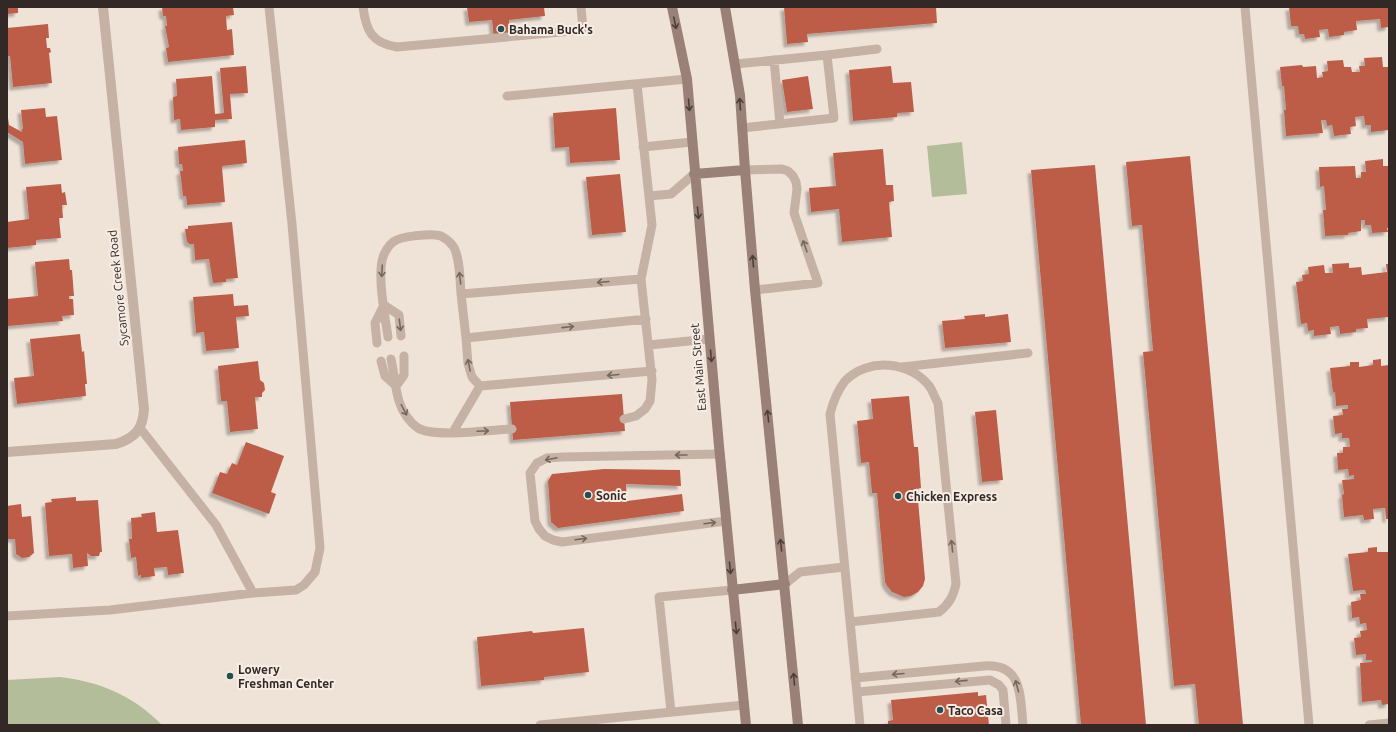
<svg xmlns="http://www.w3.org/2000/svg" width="1396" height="732" font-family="Ubuntu,sans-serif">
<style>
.green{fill:#b3bd9a}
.building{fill:#be5d47;filter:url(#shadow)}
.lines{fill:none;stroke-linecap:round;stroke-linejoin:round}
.service{stroke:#c6b2a5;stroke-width:9}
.minor{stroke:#c6b2a5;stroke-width:10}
.secondary{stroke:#998177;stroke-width:10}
.oneway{stroke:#4c3f3a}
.oneway2{stroke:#75675f}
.poi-dot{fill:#1e5151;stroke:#f7ede4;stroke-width:1.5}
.labels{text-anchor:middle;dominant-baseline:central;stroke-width:4;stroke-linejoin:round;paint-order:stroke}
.poi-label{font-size:12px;font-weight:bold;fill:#322926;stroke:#f7ede4;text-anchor:start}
.street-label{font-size:12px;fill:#322926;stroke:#f7ede4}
</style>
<defs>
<filter id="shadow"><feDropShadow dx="-3.5" dy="3.5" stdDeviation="1" flood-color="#0004"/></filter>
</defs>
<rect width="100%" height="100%" fill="#efe3d8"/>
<path class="green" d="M962,142L967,194L932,197L927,146Z
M60,677C101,682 132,695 162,725H7V680Z"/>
<path class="building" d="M7,7H18V13L7,14Z
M162,7H233L234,15L226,16L227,30L232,29L234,55L168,62L166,48L169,47L165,26H167L166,16H163Z
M467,7H544L545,16L509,20L511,36L494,38L492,20L469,22Z
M784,7H936L937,23L807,34L808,42L787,44Z
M1289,7H1389V27L1381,28L1380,19L1356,21L1357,30L1344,32V35L1329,37L1328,29L1319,30L1320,37L1305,39L1304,34H1299L1298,26H1291Z
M48,24L49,38H46L47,48H50L51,52L49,53L52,83L13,87L10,56H7V28Z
M1382,57L1383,67H1389V120H1388L1389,130L1371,132V125H1365L1364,116L1355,117L1356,126L1350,127L1351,134L1334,136L1332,125L1327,126L1326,120H1321L1323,133L1286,136L1284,110H1286L1284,86H1282L1280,67L1302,65L1303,67L1316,66L1317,78L1323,77L1322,72L1328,71L1327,61L1343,60L1344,67H1351L1352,72H1360L1359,66H1365L1364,58Z
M246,66L248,93L230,94L232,119L215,120V127L181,130L180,119L174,120L173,97L177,96L176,79L212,76L215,114L224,113L220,68Z
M891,66L893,83L911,82L914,112L897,113V117L853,121L849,70Z
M808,76L813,109L787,112L782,80Z
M45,108L46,117L57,116L62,160L25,164L23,142L7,132V118H8L9,125L22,132V129H23L21,110Z
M616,108L620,160L570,163L569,147L555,148L553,113Z
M245,140L247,163L223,166L222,167L225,202L187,205L186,196H183L180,171H183L182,164H179L178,147Z
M883,149L886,185H893L894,201L889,202L892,237L842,242L839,209L811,212L809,188L836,186L833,153Z
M1190,156L1243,725H1199L1195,684L1174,686L1143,352L1153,351L1142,225L1132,226L1126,162Z
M1383,159V166H1389V228H1387L1388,232L1372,233L1371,225H1365V220H1361V231L1348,233V235L1325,236L1323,210H1326L1324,186L1320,187L1319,167L1355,166L1356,178H1361V172H1366L1365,161Z
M1095,165L1146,725H1081L1031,170Z
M620,174L626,232L592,235L586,177Z
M61,184L62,193L65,192L67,205H62L63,218H59L61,238L36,240V245L7,248V222L29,219L26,187Z
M232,222L238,278L226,279V282L213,283L209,259L195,260L194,244H189L188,242H187L185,229H188V226Z
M69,259L70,270H72L74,296H69V299H73L74,315L62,316L63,321L8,326L7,299L38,296L35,262Z
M1349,263V268L1361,267L1362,275L1387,272L1386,264H1389V317L1367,319L1368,328L1356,329V332L1340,334L1339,326L1330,327L1331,334L1314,336V330L1308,331L1307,323L1301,324L1296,282L1303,281L1302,275L1309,274L1308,267L1324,265L1325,273H1333L1332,264Z
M233,294L234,306L248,305L249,316L236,317L239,348L206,351L204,332L196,333L193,297Z
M985,314V317L1008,314L1011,342L945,348L942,321L965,319L964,316Z
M80,334L82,352L84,351L87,384H85L86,396L17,404L14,378L34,376L30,339Z
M1381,359V366L1389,365V519H1386L1385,508L1373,509L1374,519L1364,520L1363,515L1344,517L1342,495L1344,494L1342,480L1354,479V475L1349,476L1348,469L1338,470L1337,453H1343V447H1350L1349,438H1342V433L1335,434L1333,416L1343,415L1342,409H1348V405L1336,406L1335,392L1333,393L1330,368L1350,366V362H1359V367L1373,365V360Z
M258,361L260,380L264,383L265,390L262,393V397H255L258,429L230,432L227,401H221L218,366Z
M622,394L625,431L513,440L510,402Z
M909,396L914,447H918L921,488L917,489L925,579L923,586L918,592L911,596L904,597L892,592L887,586L885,582L877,493H872L869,462L861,463L857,421L873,419L871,399Z
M996,410L1003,480L982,482L975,412Z
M246,442L284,456L271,492L276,494L269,514L212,493L220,472L227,474L232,463L237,465Z
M604,469L680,470L681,486L626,484L627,501L682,494L684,511L558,528L551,522L548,481L552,474Z
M76,497V501L98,500L102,552H100L99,556H91L87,553L88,566L73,568L72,554L49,556L45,503L52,502L51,499Z
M21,504L22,517L31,516L34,553L29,557L22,558L16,554L15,539H7V506Z
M155,512L157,532L178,530L184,573L168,575L167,567L154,568L155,576L141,578V575L138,576L136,557L131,558L129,539H132L131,518L142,517L141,514Z
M1377,547V552H1389V704L1382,705L1381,700L1362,702L1360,663L1372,662V660H1366V654L1356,655L1354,638L1361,637L1360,631L1367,630L1366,623L1360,624L1359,617L1352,618L1351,602L1361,600L1360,594H1366L1365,590L1353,591L1348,554L1368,552V548Z
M584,628L589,672L544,677V680L481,686L477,637L532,631L533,633Z
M978,692V696L986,695L989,725H888V721L893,720L891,700Z"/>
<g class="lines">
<path class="service" d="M363,7C366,31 372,43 397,47L583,30L581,7
M1245,7L1309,725
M827,55L877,49
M774,60L780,124
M735,64L827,55L834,118L742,128
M507,96L687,79
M643,147L692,142
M745,170L782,169L788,171L793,176L796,182L797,189L794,213L818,283L755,290
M649,196L671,194L694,174
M461,294L466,338
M646,319L466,338L468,364L472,377L480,386L652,371
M388,337C385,316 377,276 383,257C384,253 389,245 393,242C400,236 432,233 441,236C445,238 450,242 453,246C460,256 460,281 461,294L641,279
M377,343L375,323L384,305L399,315L401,336
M649,345L709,339
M391,359C394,372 395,388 399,401C402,411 409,422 418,428C435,438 491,430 512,429
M381,361L385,376L396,386L404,375V356
M902,367L1028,353
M624,419L636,416L645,409L650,401L652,380L641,279L652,225L637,84
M140,428L216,525L253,593
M453,432L480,386
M720,454L562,457L547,458L537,463L530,473L535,521L539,529L545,536L553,540L562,542L726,521
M785,584L800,572L844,567
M7,616L110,610L253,593L296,590L304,585L315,572L320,548L292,224L269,7
M850,622L939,612C949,604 953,597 956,584L938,403C935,398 933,392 930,387C911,361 868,357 845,381C837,391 833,402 830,414C840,518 850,621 860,725
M855,678L984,666C1023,663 1020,697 1023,725
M857,692L990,680L999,685L1003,690L1006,725
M671,712L659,597L732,590
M540,725L744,705
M1369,725L1389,723"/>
<path class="minor" d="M7,452L116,444C135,438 143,429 144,409L103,7"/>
<path class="secondary" d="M672,7L687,79L719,446L746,725
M725,7L740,95L745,170L755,290L798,725
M694,174L745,170
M732,590L785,584"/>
</g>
<defs><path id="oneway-shaft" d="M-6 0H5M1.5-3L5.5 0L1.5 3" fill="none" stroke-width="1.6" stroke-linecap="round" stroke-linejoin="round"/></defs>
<g class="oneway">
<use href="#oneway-shaft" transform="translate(675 23) rotate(78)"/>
<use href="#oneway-shaft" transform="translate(740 104) rotate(-94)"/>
<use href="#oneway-shaft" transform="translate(689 105) rotate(85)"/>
<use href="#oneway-shaft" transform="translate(698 213) rotate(85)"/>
<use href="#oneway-shaft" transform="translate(753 261) rotate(-95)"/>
<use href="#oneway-shaft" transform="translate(711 356) rotate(85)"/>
<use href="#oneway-shaft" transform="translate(768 416) rotate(-96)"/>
<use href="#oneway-shaft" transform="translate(781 545) rotate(-96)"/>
<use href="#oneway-shaft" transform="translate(730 568) rotate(85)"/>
<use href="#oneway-shaft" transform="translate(736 628) rotate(84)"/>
<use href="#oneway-shaft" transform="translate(794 679) rotate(-95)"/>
</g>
<g class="oneway2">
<use href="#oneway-shaft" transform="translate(805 246) rotate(-109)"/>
<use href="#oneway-shaft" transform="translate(382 271) rotate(93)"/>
<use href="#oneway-shaft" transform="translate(460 278) rotate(-97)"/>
<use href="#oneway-shaft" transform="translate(603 282) rotate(175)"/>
<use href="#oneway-shaft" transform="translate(400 325) rotate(83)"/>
<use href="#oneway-shaft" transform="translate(568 327) rotate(-6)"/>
<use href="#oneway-shaft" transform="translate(469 365) rotate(-101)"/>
<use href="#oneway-shaft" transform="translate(613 375) rotate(175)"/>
<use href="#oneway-shaft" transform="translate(404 410) rotate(62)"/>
<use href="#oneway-shaft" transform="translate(483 431) rotate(-3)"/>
<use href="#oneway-shaft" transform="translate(681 455) rotate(180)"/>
<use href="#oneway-shaft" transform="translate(551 459) rotate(168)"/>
<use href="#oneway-shaft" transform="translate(710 523) rotate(-7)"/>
<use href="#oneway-shaft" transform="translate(581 539) rotate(-7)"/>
<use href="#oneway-shaft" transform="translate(952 546) rotate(-96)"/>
<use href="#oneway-shaft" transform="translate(898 674) rotate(175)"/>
<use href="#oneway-shaft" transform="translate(961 681) rotate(174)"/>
<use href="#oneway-shaft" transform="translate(1017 686) rotate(-105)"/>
</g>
<g class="poi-dot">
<circle cx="501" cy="29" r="4"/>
<circle cx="588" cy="495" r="4"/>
<circle cx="898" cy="496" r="4"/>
<circle cx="230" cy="676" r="4"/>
<circle cx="940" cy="710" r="4"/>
</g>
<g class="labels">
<g class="poi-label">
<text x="509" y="29">Bahama Buck's</text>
<text x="596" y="495">Sonic</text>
<text x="906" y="496">Chicken Express</text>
<text x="238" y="669">Lowery<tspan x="238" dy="14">Freshman Center</tspan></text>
<text x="948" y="710">Taco Casa</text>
</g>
<g class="street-label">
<text transform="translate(118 288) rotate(-96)">Sycamore Creek Road</text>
<text transform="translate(698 367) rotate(-95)">East Main Street</text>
</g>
</g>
<rect width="1396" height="732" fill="none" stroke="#322926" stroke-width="16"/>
</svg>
